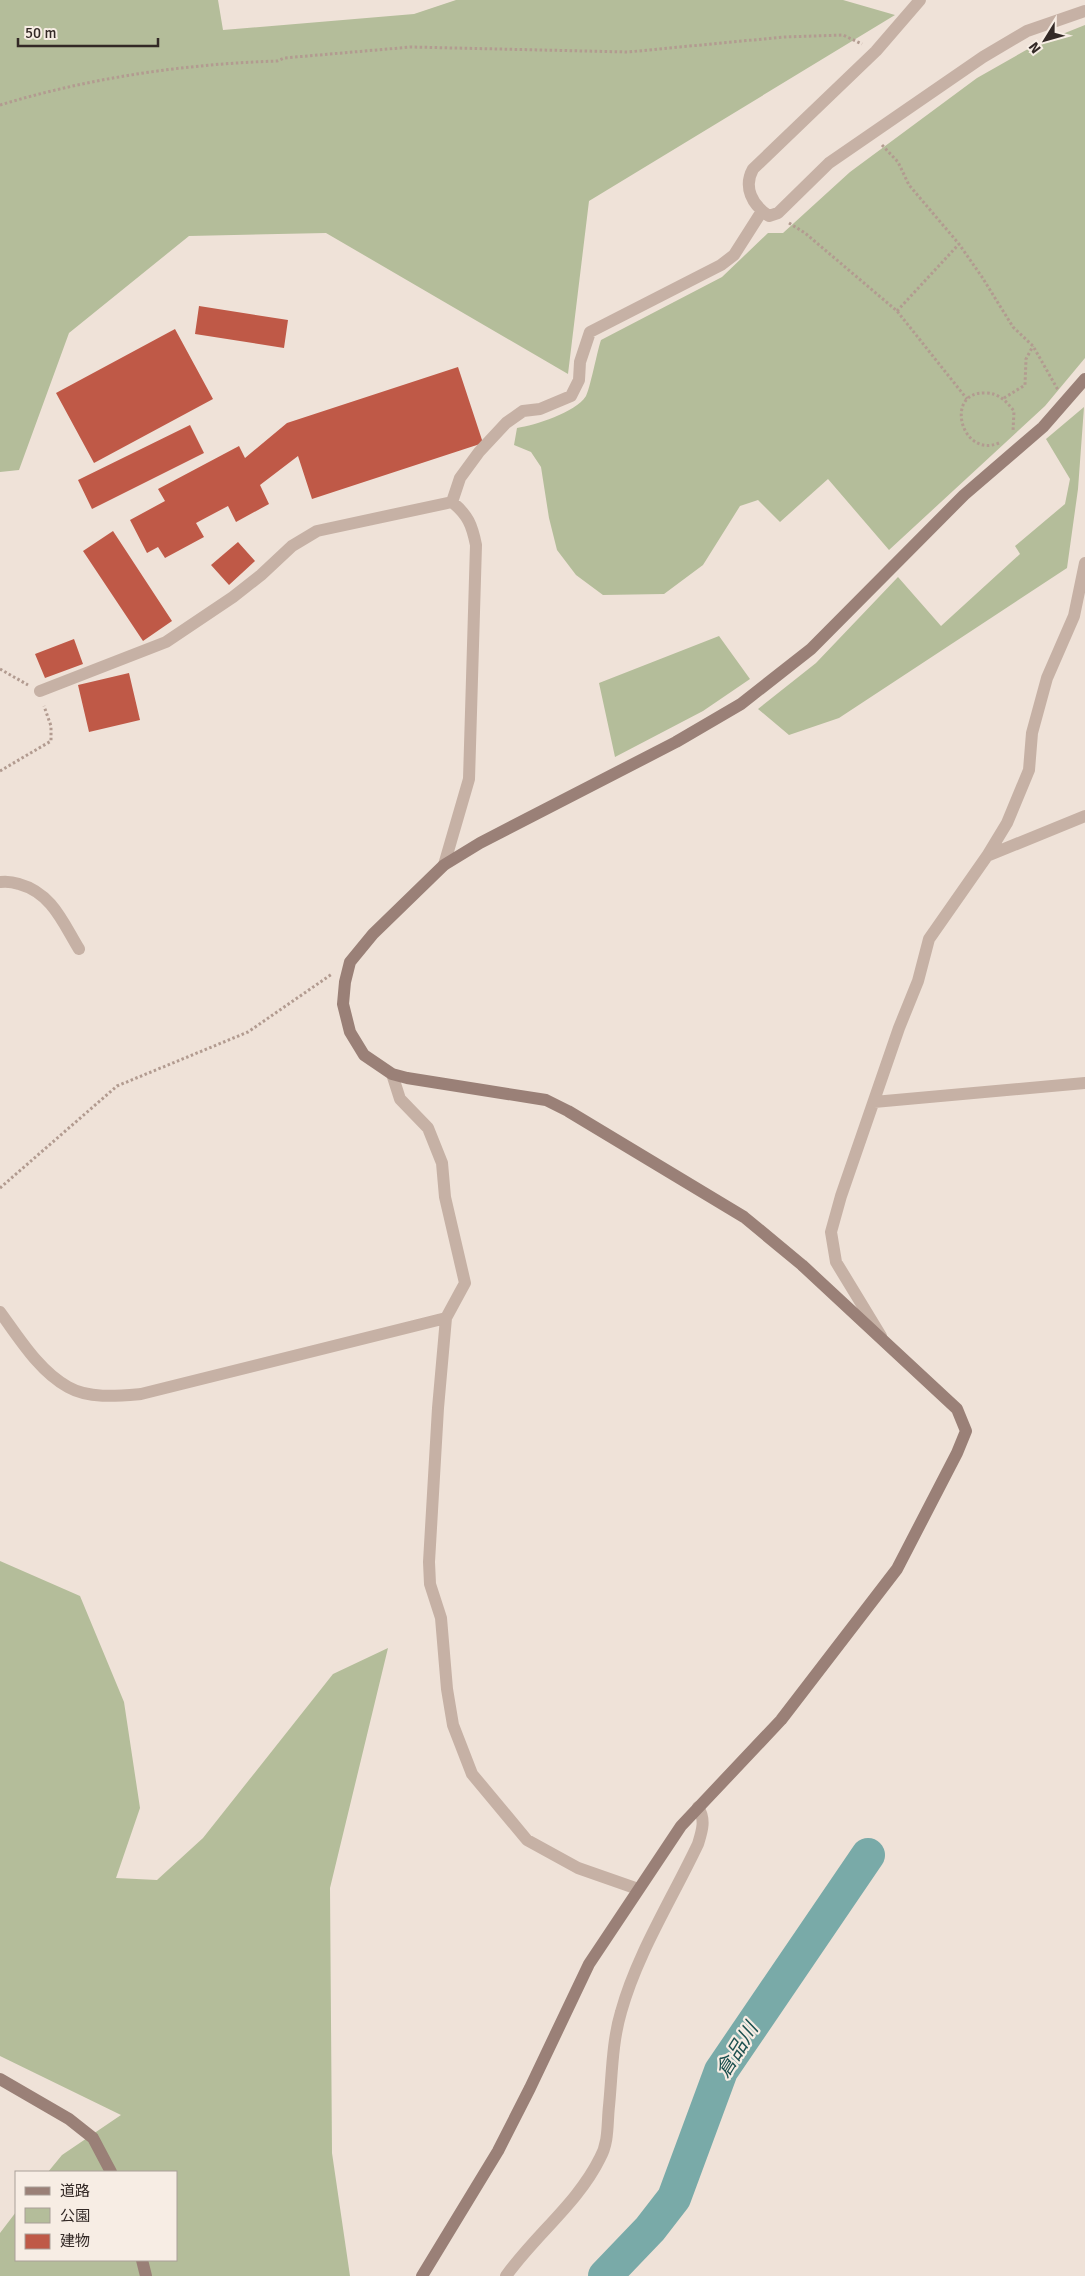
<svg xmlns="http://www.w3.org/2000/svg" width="1085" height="2276" font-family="Signika,'Noto Sans JP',sans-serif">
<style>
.green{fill:#b4bd9a}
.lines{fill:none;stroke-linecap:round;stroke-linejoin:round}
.river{stroke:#79aaa8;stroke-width:34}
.building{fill:#bf5947}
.path{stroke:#b29b90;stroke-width:3;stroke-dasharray:2.5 2.5;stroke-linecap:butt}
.street{stroke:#c6b1a5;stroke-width:12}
.secondary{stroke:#9a8077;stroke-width:12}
.labels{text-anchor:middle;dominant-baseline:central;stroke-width:4.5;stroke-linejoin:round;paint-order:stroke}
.water-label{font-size:20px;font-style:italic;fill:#1e5150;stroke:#f7ede4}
</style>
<rect width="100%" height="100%" fill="#efe2d8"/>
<path class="green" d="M0,0H218L223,30L414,14L456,0H843L895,15L589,201L568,374L326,233L189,236L69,333L19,470L0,472Z
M1085,25V358L1045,406L889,550L828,479L780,522L758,500L740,506L703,565L664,594L603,595L576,575L557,550L549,518L541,467L531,452L514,445L517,428C535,425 575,413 586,396C590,389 597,352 601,340L722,277L768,233H783L850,172L977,78L1035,45Z
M1084,407L1078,489L1067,568L839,718L789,735L758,709L816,663L898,577L941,626L1020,554L1015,546L1065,504L1070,479L1046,439Z
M719,636L750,679L703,711L615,757L599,683Z
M0,1561L80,1596L124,1702L140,1808L116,1878L157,1880L203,1838L333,1674L388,1648L330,1888L332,2153L350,2276H0V2233L16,2212V2260H176V2172H48L62,2155L121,2115L0,2056Z"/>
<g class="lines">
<path class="river" d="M605,2276L650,2229L674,2198L721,2071L868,1855"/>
</g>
<path class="building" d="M199,306L288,320L284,348L195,334Z
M175,329L213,399L94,463L56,393Z
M458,367L483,443L312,499L298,456L260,485L269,504L236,522L228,506L196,523L204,537L165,558L158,547L147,553L130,520L165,501L158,489L239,446L245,458L287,423Z
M190,425L204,453L92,509L78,480Z
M113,531L172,621L143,641L83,551Z
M238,542L255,561L229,585L211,565Z
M74,639L83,664L45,678L35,654Z
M129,673L140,720L89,732L78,685Z"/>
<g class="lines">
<path class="path" d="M0,105C89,78 184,64 277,61L284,58L411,47L628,52L784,37L843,35L862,44
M882,145L898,162L909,185L959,244L982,277L1013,327L1033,346L1058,390
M789,223L805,233L897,311L967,399
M897,311L959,244
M1004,398L1025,385L1026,359L1033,346
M999,443C961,459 944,391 985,393C999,393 1006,401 1014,411L1013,431
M0,669L28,685
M0,771L51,741V726L44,706
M0,1188L117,1086L248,1032L332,974"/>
<path class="street" d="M920,0L876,51L753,169C743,187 752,205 769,216L778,213L829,163L983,57L1027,31L1085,11
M452,502L460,478L479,452L506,423L523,411L540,409L571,396L579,380L580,362L590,332L721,265L734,255L762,211
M40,691L166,642L233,597L261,575L292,546L317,531L452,502C468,515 472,525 476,545L469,779L444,865
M987,856L1085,816
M0,882C7,881 13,882 19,884C52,893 63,923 79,949
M392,1074L400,1099L428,1128L442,1163L445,1197L465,1283L446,1318L438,1408L429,1562L430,1584L441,1618L447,1689L453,1725L472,1774L527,1840L578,1868L638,1889
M874,1102L1085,1083
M0,1312C19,1338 39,1371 68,1387C89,1399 118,1396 141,1394L446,1318
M881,1336L836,1262L831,1232L841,1196L899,1028L918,981L929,939L987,856L1007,823L1029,770L1032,733L1047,678L1074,616L1085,563
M506,2276C535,2235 578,2203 600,2158C609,2142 607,2124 609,2106C612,2076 612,2042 621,2012C637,1954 672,1899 698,1844C702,1831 706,1820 698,1807"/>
<path class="secondary" d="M0,2079L69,2119L93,2138L111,2172
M142,2260L146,2276
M422,2276L498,2151L530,2088L589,1964L681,1826L781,1720L897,1569L957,1453L966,1431L957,1409L802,1265L744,1217L568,1111L546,1100L407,1078L392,1074L364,1055L350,1032L343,1004L345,982L350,962L373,934L444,865L480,843L676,742L741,704L811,649L964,495L1043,427L1085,379"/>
</g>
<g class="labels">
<g class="water-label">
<text transform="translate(737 2050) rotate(-58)">倉品川</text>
</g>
</g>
<rect x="15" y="2171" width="162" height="90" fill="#f7ede4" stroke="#a99f98"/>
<rect x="25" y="2187" width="25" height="8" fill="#9a8077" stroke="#a99f98"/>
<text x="60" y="2196" font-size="15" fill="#332926">道路</text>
<rect x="25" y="2208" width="25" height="15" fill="#b4bd9a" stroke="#a99f98"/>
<text x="60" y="2221" font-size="15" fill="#332926">公園</text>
<rect x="25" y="2234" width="25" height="15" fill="#bf5947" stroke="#a99f98"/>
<text x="60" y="2246" font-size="15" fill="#332926">建物</text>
<g transform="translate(1045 40) rotate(233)" stroke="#f7ede4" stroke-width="4" paint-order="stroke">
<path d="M0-4L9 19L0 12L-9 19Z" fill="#332926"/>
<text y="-8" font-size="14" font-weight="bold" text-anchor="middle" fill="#332926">N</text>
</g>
<path d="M18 38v8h140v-8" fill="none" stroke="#332926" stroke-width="2.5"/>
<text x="25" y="38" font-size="15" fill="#332926" stroke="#f7ede4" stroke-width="4" paint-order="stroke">50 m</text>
</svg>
